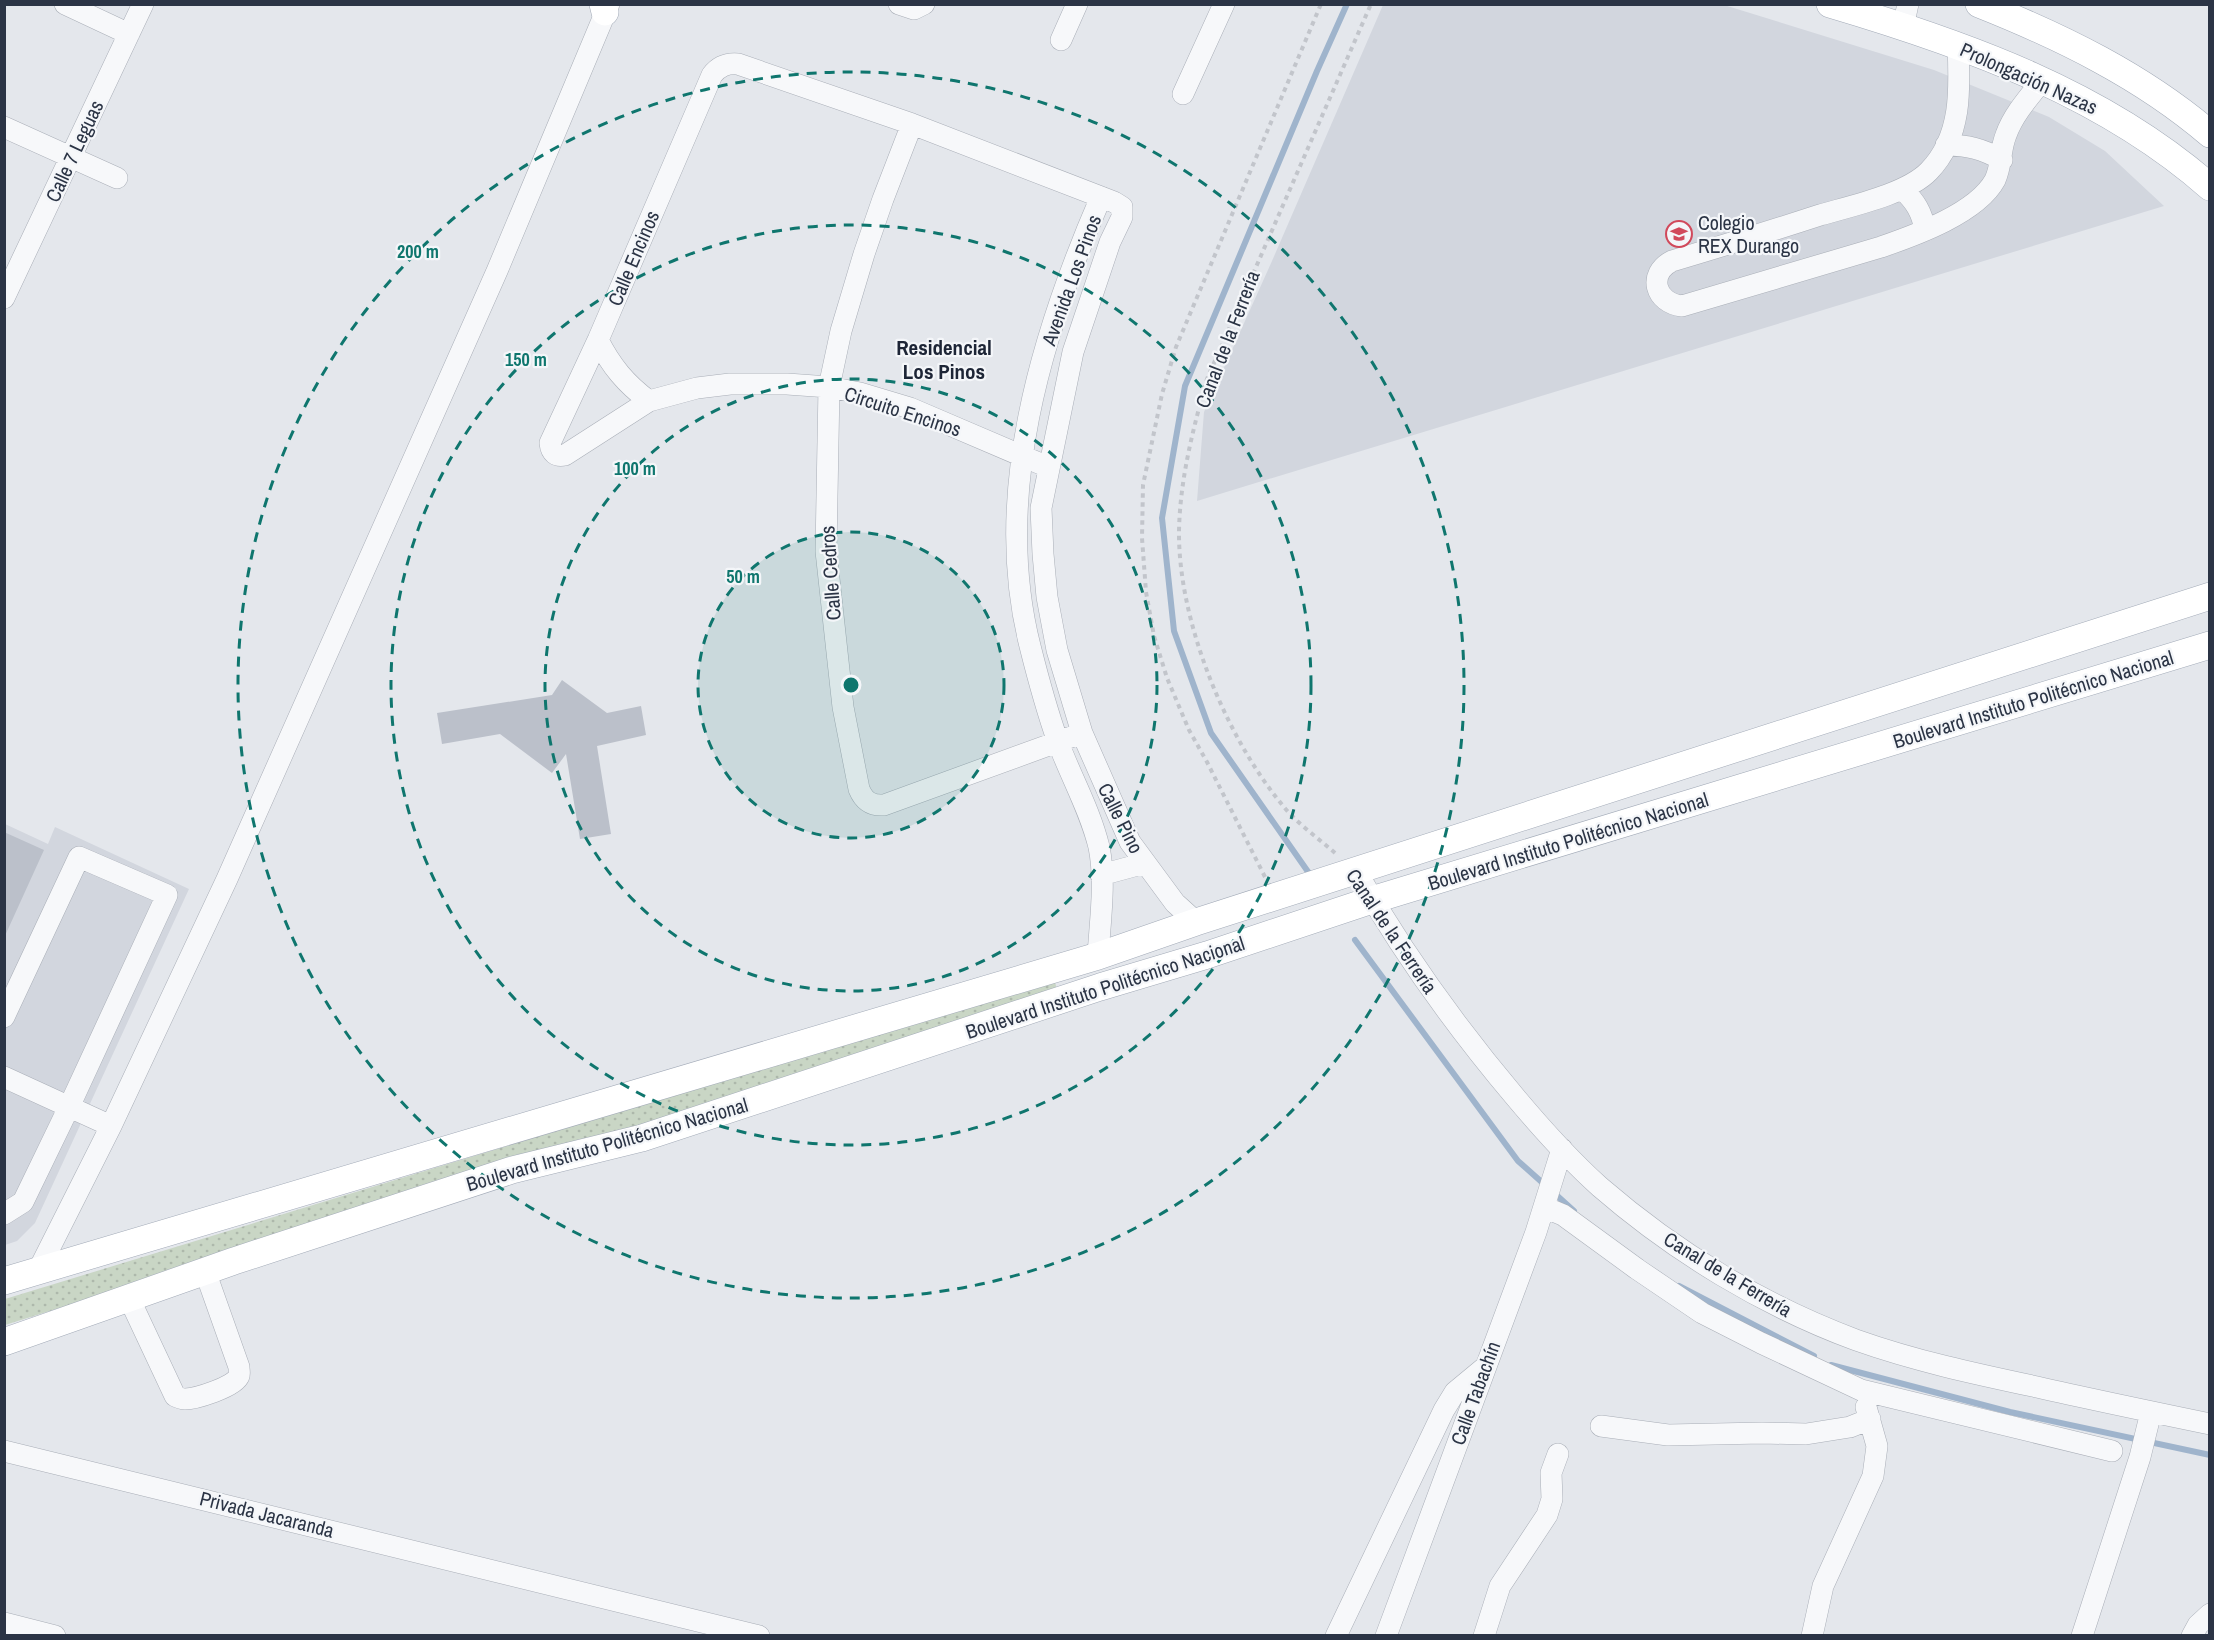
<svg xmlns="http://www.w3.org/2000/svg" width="2214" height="1640" font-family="'Archivo Narrow',sans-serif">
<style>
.built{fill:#d2d6de}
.green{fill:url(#green-dots)}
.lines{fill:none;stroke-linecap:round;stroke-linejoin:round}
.stream{stroke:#9fb4cc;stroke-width:6}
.building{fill:#bbc0ca}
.minor-casing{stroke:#a9aeb7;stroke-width:22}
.major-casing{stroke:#a3abb8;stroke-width:28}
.path{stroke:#c2c5cb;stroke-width:4;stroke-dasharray:4.5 4.5;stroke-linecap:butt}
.minor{stroke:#f7f8fa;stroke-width:21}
.major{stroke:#fff;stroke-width:27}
.ring{fill:none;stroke:#0f766e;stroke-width:3;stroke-dasharray:10 8}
.labels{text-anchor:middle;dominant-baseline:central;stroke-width:4.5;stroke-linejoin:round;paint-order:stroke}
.street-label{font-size:20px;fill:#2b3445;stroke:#f4f6f9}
.poi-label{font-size:20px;fill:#2b3445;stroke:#f4f6f9;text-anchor:start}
.neighbourhood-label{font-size:21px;font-weight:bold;fill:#1d2536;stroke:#f4f6f9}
.centre{fill:#0f766e;stroke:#f4f6f9;stroke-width:3}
.ring-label{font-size:18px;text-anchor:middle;font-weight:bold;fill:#0f766e;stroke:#f4f6f9;stroke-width:4.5;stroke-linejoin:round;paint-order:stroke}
</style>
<defs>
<pattern id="green-dots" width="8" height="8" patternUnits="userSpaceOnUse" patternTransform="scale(1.5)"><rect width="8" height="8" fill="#c9d6c5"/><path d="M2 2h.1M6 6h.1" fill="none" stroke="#adb8ab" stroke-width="1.8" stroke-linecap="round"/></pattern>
</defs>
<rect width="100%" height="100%" fill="#e4e7ec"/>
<path class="built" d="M1383,5H1724L1934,70L2049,117L2105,151L2164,206L1197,501L1204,412L1272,261Z
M5,824L48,844L55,827L189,889L35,1223L17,1241L5,1245Z"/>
<path class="green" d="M1054,979L1059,996L5,1325V1299Z"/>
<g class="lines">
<path class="stream" d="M1311,876L1211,733L1174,631L1162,518L1185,386L1317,71L1347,4
M1355,940L1518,1161L1545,1185
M1553,1192L1574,1211
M1679,1286L1814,1356
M1831,1365L2010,1412L2210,1455"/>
</g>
<path class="building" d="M562,680L607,713L641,706L646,735L597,746L611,834L580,839L566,754L552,773L500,734L442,744L437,713L552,695Z
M4,832L44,850L4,938Z"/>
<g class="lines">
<defs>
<path id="minor" d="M65,4L129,34
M899,4L914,9L924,4
M1903,27L1908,4
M1061,40L1077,4
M1958,46C1960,89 1962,137 1929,171C1907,194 1851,206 1820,215C1771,231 1722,246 1672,261C1647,274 1655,303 1682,306L1881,247C1916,235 1977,213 1995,180C2002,165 2000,149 2006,135C2013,115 2029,97 2042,81
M1183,94L1224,4
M912,124L883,199L864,254L841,331L829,387L826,551L843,707L859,789C864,801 871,806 884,805L1082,733
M4,127L117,178
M1946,145C1967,145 1983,149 2002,160
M1902,189C1915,201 1922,212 1925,230
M4,298L143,4
M598,340C611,366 626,384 649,401
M1048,467L910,408L860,393L829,387L787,384H730L697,388L649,401L565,455C556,457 551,453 550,443L598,340L712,75C719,66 727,63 738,64L912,124L1114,202L1122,207V217L1110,242L1073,352L1041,508L1043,554L1047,597L1057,650L1082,733L1130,842L1175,903L1196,922
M1356,871C1402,952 1456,1027 1516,1098C1542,1129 1570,1160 1600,1187C1675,1252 1764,1306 1856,1340C1915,1361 1976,1374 2037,1387C2094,1400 2152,1412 2210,1424
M1101,875L1145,863
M1098,956C1100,921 1106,882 1099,847C1090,810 1071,777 1058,742C1047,711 1038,678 1030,646C992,496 1041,335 1101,197
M4,1017L79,857L167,895L69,1107L23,1202L4,1214
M4,1077L111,1126
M1544,1207L1563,1215L1637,1269L1702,1313L1761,1343L1861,1390L2112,1451
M37,1273L111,1126L227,879L497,271L609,4
M129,1298L175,1396C179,1398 181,1399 185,1399C195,1399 235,1387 239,1376C240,1374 239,1370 239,1367L205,1271
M1601,1426L1668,1435L1762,1433L1806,1434L1850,1427L1870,1419
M4,1451L759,1636
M4,1623L55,1636
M1336,1636L1444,1410L1455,1392L1484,1368
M1386,1636L1536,1232L1562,1149
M1484,1636L1500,1586L1547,1515L1552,1499L1551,1473L1558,1454
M1812,1636L1823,1586L1873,1476L1877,1446L1866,1407
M2082,1636L2140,1457L2151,1412
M2192,1636L2198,1625L2210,1614"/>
<path id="major" d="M603,4L605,12
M1830,4C1965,44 2103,93 2210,187
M1979,4C2062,37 2142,76 2210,134
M4,1281L1098,956L1196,922L2210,596
M4,1342L234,1261L512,1170L642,1138L1100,987L1207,955L1372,900L2210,645"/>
</defs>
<use href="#minor" class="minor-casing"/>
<use href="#major" class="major-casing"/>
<path class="path" d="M1335,853C1318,838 1298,824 1284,807C1226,738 1178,621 1179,531C1180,479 1193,429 1207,379L1371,4
M1265,877L1207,762L1189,730L1167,678L1154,636L1146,592L1142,538L1143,485L1162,394L1176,347L1321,4"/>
<use href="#minor" class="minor"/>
<use href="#major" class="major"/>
</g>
<circle cx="851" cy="685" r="153" fill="#0f766e" fill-opacity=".12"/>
<g class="ring">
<circle cx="851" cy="685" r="153"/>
<circle cx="851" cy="685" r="306"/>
<circle cx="851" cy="685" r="460"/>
<circle cx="851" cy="685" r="613"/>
</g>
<defs>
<symbol id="school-ring" viewBox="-11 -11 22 22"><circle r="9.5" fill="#f4f6f9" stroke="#d1495b" stroke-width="1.5"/><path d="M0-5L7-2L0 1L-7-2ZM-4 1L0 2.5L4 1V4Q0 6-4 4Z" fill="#d1495b"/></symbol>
</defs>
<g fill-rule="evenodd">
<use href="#school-ring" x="1664" y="219" width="30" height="30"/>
</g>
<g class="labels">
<g class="street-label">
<text transform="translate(2029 78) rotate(24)">Prolongación Nazas</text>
<text transform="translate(74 151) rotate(-65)">Calle 7 Leguas</text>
<text transform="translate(633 258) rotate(-67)">Calle Encinos</text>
<text transform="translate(1071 280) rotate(-70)">Avenida Los Pinos</text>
<text transform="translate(1227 339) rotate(-69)">Canal de la Ferrería</text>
<text transform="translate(903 411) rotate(18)">Circuito Encinos</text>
<text transform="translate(830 573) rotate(-94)">Calle Cedros</text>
<text transform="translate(2033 699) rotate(-17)">Boulevard Instituto Politécnico Nacional</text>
<text transform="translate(1121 818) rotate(63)">Calle Pino</text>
<text transform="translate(1568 841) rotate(-17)">Boulevard Instituto Politécnico Nacional</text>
<text transform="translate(1392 931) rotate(56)">Canal de la Ferrería</text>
<text transform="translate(1105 987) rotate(-18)">Boulevard Instituto Politécnico Nacional</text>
<text transform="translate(607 1144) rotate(-16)">Boulevard Instituto Politécnico Nacional</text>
<text transform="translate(1728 1274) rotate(31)">Canal de la Ferrería</text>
<text transform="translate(1475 1393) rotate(-70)">Calle Tabachín</text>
<text transform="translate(267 1514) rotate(14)">Privada Jacaranda</text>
</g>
<g class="poi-label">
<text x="1698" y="222">Colegio<tspan x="1698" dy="23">REX Durango</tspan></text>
</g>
<g class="neighbourhood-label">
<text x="944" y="347">Residencial<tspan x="944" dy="24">Los Pinos</tspan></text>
</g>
</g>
<circle cx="851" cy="685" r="9" class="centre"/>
<g class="ring-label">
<text x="418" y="258">200 m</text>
<text x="526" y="366">150 m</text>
<text x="635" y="475">100 m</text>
<text x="743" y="583">50 m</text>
</g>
<rect width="2214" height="1640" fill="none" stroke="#2b3445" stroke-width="12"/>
</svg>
